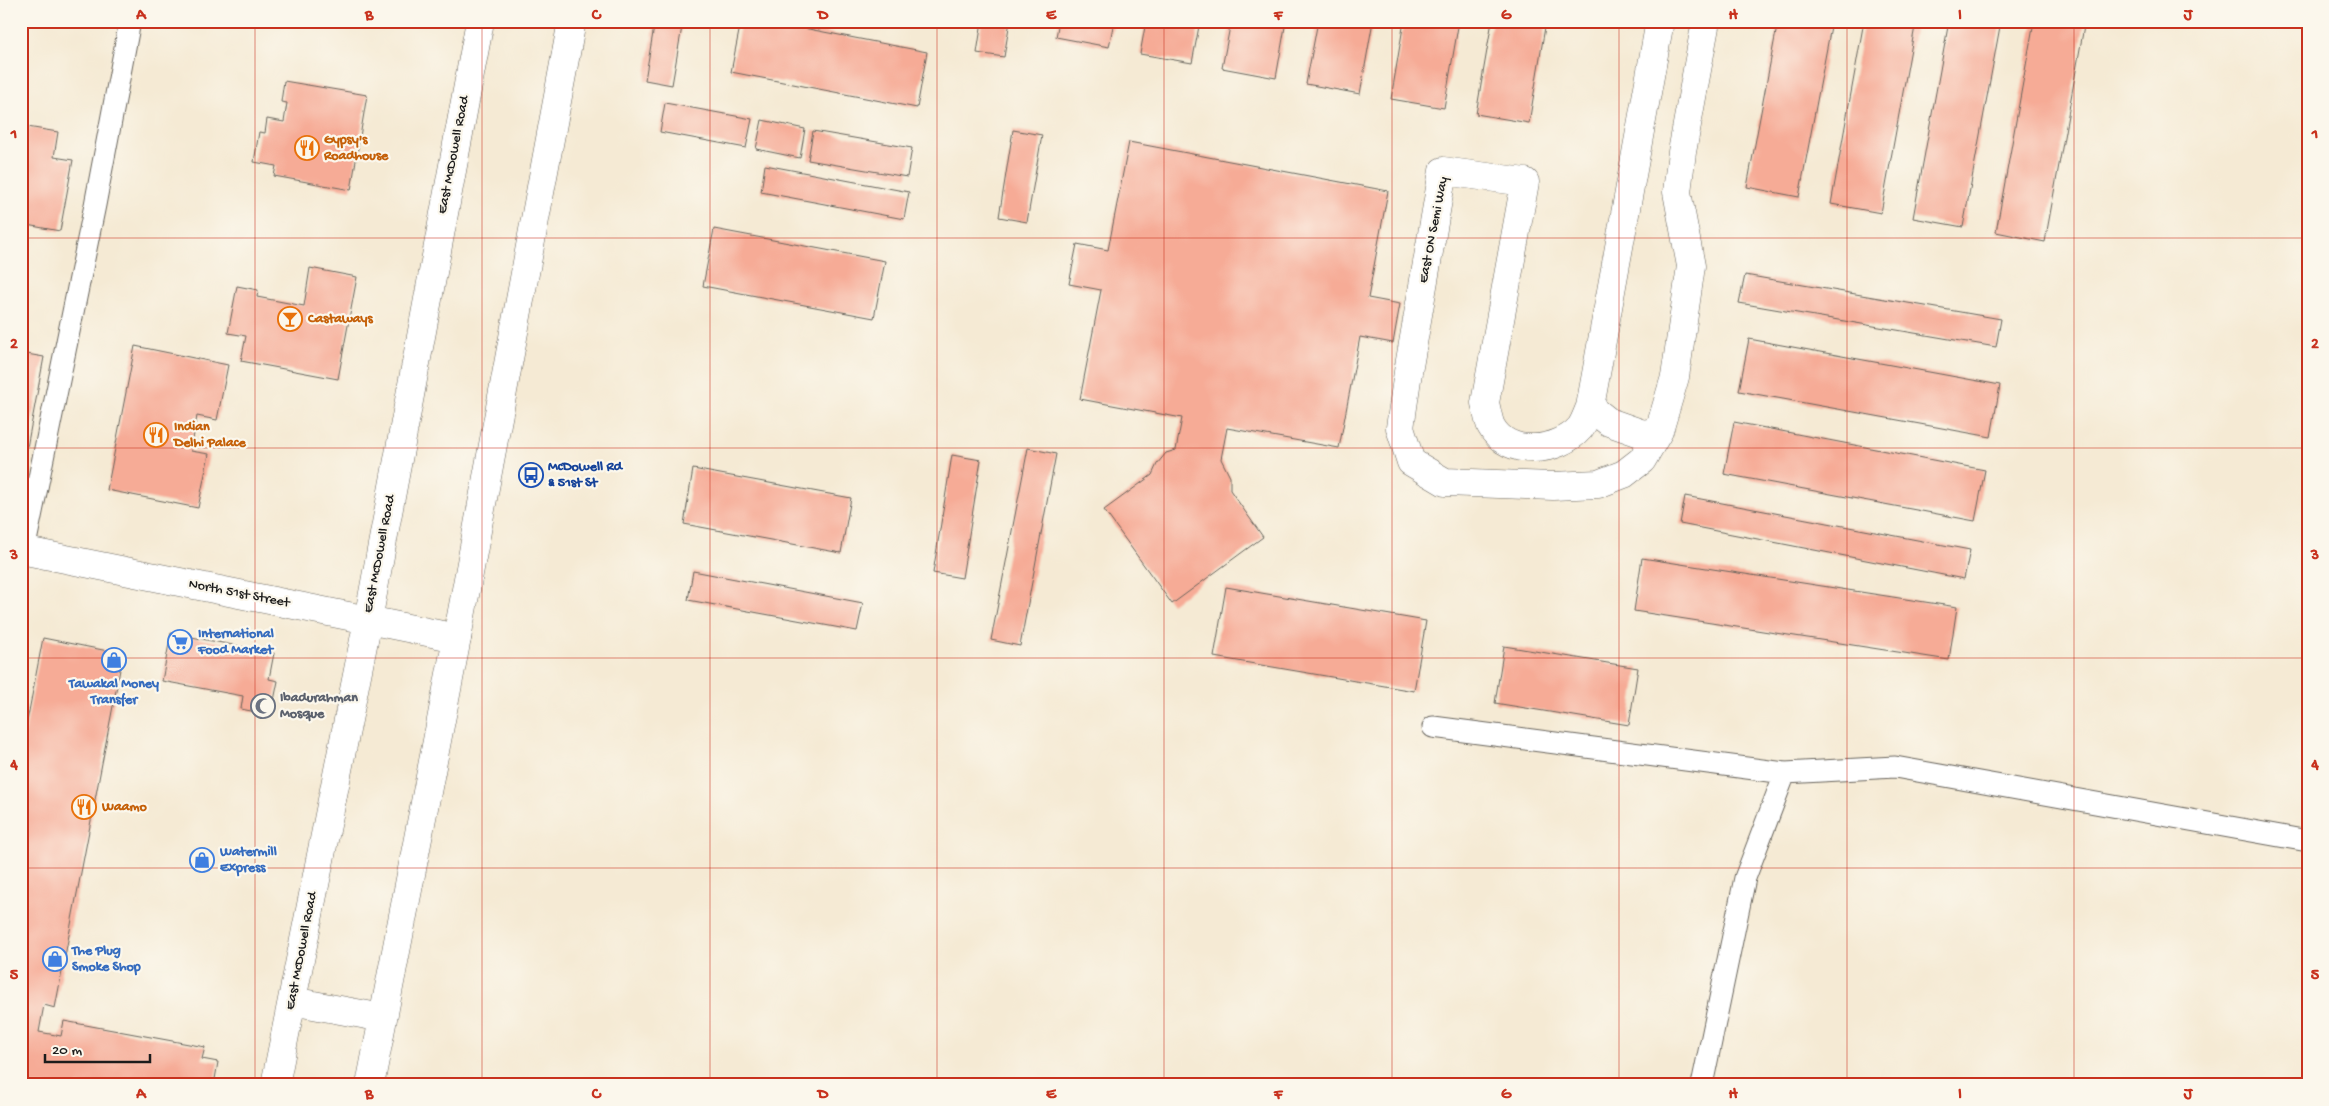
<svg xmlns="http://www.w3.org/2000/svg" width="2329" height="1106" font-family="'Gochi Hand',sans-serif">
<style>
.building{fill:#f6ab96}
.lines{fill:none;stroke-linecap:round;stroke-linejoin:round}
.lane-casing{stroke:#68645c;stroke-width:23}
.street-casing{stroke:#68645c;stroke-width:29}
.primary-casing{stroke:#68645c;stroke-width:29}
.lane{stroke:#fff;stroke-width:21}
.street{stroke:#fff;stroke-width:28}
.primary{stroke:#fff;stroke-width:28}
.grid{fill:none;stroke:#c8321e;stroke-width:1;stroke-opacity:0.55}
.labels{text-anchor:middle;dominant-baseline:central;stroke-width:4.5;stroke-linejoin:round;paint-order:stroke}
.food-label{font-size:14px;font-weight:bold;fill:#c56008;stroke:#fbf7ec;text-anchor:start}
.street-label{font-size:14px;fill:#1c1c1c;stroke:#fbf7ec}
.transit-label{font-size:14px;font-weight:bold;fill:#164399;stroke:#fbf7ec;text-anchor:start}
.shop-label{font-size:14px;font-weight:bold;fill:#366cbe;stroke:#fbf7ec;text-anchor:start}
.worship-label{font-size:14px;font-weight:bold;fill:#5b616d;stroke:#fbf7ec;text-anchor:start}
.neatline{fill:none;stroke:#c8321e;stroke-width:2}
.grid-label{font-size:16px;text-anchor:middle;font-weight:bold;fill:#c8321e}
</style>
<rect width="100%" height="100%" fill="#fbf7ec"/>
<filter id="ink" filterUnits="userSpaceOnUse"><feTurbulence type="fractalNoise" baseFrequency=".02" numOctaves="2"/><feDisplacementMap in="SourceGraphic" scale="10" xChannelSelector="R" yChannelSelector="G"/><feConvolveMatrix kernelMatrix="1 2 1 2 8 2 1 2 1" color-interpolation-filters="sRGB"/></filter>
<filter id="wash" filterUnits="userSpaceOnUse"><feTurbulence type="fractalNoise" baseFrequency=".0096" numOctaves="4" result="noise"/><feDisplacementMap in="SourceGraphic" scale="20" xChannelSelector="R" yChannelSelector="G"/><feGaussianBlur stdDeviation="1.12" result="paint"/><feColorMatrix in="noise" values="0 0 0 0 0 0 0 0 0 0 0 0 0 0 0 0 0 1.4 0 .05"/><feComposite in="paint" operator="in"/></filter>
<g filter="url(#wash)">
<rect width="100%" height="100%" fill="#f5ead4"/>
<g id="blocks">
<path class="building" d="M655,21H683L672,85L645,80Z
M741,21H767L927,52L917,108L731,72Z
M982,21H1010L1004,57L977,53Z
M1059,21H1114L1109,47L1056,37Z
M1146,21H1200L1192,63L1140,54Z
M1231,21H1286L1276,78L1222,68Z
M1318,21H1373L1360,94L1306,84Z
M1404,21H1459L1444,108L1391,99Z
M1492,21H1546L1529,123L1476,114Z
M1778,21H1832L1799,197L1747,187Z
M1864,21H1916L1881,213L1831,204Z
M1949,21H2001L1963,227L1913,218Z
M2034,21H2085L2045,242L1996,232Z
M284,81L367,95L351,190L274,176L276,166L254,162L259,132L265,133L267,119L284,122L287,103L281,102Z
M665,103L752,119L746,148L660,132Z
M762,120L805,129L800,158L756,149Z
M21,126L58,132L54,157L73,160L60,231L21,224Z
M1013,130L1042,135L1027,222L999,217Z
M813,131L912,148L907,177L808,160Z
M1129,142L1388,191L1368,298L1400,304L1393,343L1360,337L1339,448L1227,428L1221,459L1230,477V490L1263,537L1172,604L1104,510L1152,475L1157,464L1166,453L1176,450L1182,418L1080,399L1101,290L1069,284L1077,244L1108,250Z
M765,165L909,192L904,219L761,192Z
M714,229L885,261L874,318L703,286Z
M310,268L357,277L338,379L241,361L246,336L228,333L237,286L258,290L257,297L304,306Z
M1745,275L2001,319L1996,347L1739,303Z
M1749,339L2000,385L1991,437L1739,391Z
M135,346L228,365L217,420L197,416L191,451L209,454L198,508L107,490Z
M21,353L44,357L22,474H21Z
M1734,422L1985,470L1975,521L1724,474Z
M1028,448L1056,454L1020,646L991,640Z
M952,455L981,460L962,578L933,573Z
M693,469L851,498L841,553L684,524Z
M1685,496L1970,550L1964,579L1680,524Z
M1642,558L1957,607L1949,660L1634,611Z
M693,571L863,603L857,631L688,600Z
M1226,587L1426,621L1414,691L1214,657Z
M171,633L274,653L269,679L278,681L271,715L241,709L243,696L162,681Z
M43,638L123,654L55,1008L44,1005L39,1032L61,1036L64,1021L205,1047L202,1059L218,1062L214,1085H21V753Z
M1504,646L1638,668L1629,725L1495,703Z
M204,853L208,858L207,864L201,867L196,862L197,855Z"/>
</g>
</g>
<g filter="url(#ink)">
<use href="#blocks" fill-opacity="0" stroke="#68645c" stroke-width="1"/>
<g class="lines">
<defs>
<path id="lane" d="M24,551L95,205L130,21
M1433,727L1785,773
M1702,1085L1745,878L1785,773L1895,767L2308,841"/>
<path id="street" d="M1660,21L1590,407C1587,414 1584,423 1580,428C1559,452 1508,458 1491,426C1488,419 1487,410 1485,403L1525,182L1443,171L1408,372L1400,428L1411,462L1445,482L1553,486L1598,484L1624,474L1642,460L1659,431L1675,377L1691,266L1677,192L1682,152L1706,21
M1590,407L1609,422L1643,434L1659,431
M21,550L457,638"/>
<path id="primary" d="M292,1001L383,1018
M275,1085L368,620L480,21
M370,1085L457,638L572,21"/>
</defs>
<use href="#lane" class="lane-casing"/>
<use href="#street" class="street-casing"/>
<use href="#primary" class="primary-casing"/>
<use href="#lane" class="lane"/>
<use href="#street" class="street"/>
<use href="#primary" class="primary"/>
</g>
</g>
<path class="grid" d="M255,21V1085M482,21V1085M710,21V1085M937,21V1085M1164,21V1085M1392,21V1085M1619,21V1085M1847,21V1085M2074,21V1085M21,238H2308M21,448H2308M21,658H2308M21,868H2308"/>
<defs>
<symbol id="restaurant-ring" viewBox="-11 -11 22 22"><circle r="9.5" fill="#fbf7ec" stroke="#e8710a" stroke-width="1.5"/><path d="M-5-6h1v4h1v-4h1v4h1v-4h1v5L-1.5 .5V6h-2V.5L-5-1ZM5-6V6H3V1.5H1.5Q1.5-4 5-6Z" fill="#e8710a"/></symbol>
<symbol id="bar-ring" viewBox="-11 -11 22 22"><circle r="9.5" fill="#fbf7ec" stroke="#e8710a" stroke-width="1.5"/><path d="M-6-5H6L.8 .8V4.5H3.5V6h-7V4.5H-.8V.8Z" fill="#e8710a"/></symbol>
<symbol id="bus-ring" viewBox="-11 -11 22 22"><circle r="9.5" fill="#fbf7ec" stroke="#1a4fb4" stroke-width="1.5"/><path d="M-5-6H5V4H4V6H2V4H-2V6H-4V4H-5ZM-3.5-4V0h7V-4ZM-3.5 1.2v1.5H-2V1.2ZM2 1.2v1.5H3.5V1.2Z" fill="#1a4fb4"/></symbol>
<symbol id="supermarket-ring" viewBox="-11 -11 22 22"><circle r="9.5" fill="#fbf7ec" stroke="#3f7fe0" stroke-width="1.5"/><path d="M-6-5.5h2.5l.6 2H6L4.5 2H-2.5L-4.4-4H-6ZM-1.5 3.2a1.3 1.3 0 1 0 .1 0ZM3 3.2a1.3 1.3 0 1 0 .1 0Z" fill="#3f7fe0"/></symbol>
<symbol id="shop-ring" viewBox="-11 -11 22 22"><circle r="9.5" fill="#fbf7ec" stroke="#3f7fe0" stroke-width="1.5"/><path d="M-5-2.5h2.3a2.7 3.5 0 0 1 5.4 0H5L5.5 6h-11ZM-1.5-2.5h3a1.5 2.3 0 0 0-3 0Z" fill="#3f7fe0"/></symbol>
<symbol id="mosque-ring" viewBox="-11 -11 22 22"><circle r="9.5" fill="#fbf7ec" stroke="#6b7280" stroke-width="1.5"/><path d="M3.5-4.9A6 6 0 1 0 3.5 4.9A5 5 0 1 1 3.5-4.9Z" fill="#6b7280"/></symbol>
</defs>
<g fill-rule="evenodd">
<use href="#restaurant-ring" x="293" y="134" width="28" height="28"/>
<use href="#bar-ring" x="276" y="305" width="28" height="28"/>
<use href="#restaurant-ring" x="142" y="421" width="28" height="28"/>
<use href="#bus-ring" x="517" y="461" width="28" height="28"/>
<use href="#supermarket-ring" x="166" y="628" width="28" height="28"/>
<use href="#shop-ring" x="100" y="646" width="28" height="28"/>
<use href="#mosque-ring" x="249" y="692" width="28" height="28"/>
<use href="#restaurant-ring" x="70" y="793" width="28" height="28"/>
<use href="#shop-ring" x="188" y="846" width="28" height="28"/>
<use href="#shop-ring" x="41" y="945" width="28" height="28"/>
</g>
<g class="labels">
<g class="food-label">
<text x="324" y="140">Gypsy's<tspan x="324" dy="16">Roadhouse</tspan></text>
<text x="308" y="319">Castaways</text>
<text x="174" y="427">Indian<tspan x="174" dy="16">Delhi Palace</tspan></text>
<text x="102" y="807">Waamo</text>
</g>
<g class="street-label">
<text transform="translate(454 155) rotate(-79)">East McDowell Road</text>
<text transform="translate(1434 230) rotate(-79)">East ON Semi Way</text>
<text transform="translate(380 554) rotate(-79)">East McDowell Road</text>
<text transform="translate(239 594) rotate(11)">North 51st Street</text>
<text transform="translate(302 951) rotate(-79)">East McDowell Road</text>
</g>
<g class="transit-label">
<text x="548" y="467">McDowell Rd<tspan x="548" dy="16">&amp; 51st St</tspan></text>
</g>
<g class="shop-label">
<text x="198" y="634">International<tspan x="198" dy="16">Food Market</tspan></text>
<text x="114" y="684" text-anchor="middle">Tawakal Money<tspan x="114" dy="16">Transfer</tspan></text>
<text x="220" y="852">Watermill<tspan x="220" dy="16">Express</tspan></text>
<text x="72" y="951">The Plug<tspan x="72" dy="16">Smoke Shop</tspan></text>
</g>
<g class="worship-label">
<text x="280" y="698">Ibadurahman<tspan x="280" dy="16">Mosque</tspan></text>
</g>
</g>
<rect width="2329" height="1106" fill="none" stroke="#fbf7ec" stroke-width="55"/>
<path d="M45 1054v8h105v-8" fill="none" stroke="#1c1c1c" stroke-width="2.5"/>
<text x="52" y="1054" font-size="15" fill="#1c1c1c" stroke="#fbf7ec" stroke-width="4" paint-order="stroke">20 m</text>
<rect x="28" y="28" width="2274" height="1050" class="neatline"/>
<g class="grid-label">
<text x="141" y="19">A</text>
<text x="369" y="19">B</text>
<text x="596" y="19">C</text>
<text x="823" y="19">D</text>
<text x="1051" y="19">E</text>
<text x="1278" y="19">F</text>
<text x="1506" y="19">G</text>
<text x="1733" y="19">H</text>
<text x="1960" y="19">I</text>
<text x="2188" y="19">J</text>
<text x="14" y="138">1</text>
<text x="2315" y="138">1</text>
<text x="14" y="348">2</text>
<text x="2315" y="348">2</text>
<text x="14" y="559">3</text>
<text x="2315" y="559">3</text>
<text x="14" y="769">4</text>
<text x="2315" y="769">4</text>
<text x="14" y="979">5</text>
<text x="2315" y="979">5</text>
<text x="141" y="1098">A</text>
<text x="369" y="1098">B</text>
<text x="596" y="1098">C</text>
<text x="823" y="1098">D</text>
<text x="1051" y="1098">E</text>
<text x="1278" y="1098">F</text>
<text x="1506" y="1098">G</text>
<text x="1733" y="1098">H</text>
<text x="1960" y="1098">I</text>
<text x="2188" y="1098">J</text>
</g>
</svg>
